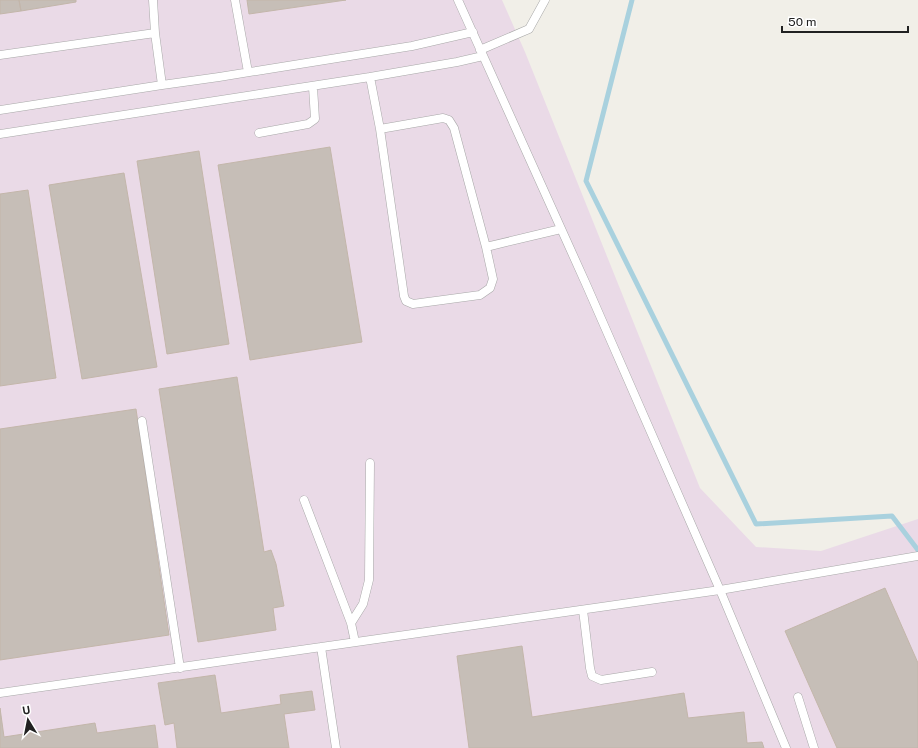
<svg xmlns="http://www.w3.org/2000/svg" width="918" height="748" font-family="'Public Sans',sans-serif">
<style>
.industrial{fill:#eadae7}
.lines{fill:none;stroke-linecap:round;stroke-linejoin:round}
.stream{stroke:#a9d1de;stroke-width:5}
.building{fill:#c6beb7;stroke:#c3b6aa}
.lane-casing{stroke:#a8a8a8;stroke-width:9}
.lane{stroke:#fff;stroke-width:8}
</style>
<rect width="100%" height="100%" fill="#f1efe8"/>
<path class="industrial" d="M0,0H502L525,52L700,488L756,547L821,551L918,519V748H0Z"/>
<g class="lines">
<path class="stream" d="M632,0L586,181L756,524L892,516L918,550"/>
</g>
<path class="building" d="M0,0H19L21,11L0,14Z
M19,0H76V2L21,11Z
M247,0H346L249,14Z
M330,147L362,342L250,360L218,165Z
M199,151L229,344L167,354L137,161Z
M124,173L157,367L82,379L49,185Z
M28,190L56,378L0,386V194Z
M237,377L264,552L271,550L276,564L284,606L273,608L276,630L198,642L159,389Z
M136,409L169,635L0,660V429Z
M885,588L918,663V748H837L785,631Z
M522,646L532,717L684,693L688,718L744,712L747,743L762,742L764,748H469L457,656Z
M215,675L221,713L281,704L280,695L312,691L315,710L284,714L289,748H177L174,723L165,725L158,683Z
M0,708L4,737L95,723L97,733L155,725L158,748H0Z"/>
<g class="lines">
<defs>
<path id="lane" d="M153,0L155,33L162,85
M235,0L248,72
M458,0L586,284L720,590L786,748
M480,50L529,29L545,0
M0,55L155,33
M370,77L380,129L443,118L449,120L454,128L486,247L561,229
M0,110L162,85L219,77L412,46L473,32
M380,129L404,296L406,301L413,304L480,295L490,288L493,279L486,247
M259,133L308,124L315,119L313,87
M0,134L370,77L457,62L483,56
M142,421L180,668
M304,500L351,623L355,642
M583,610L590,668L592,676L601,680L652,672
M351,623L363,604L369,580L370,463
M321,647L336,748
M0,693L720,590L918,556
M798,697L814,748"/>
</defs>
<use href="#lane" class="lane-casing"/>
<use href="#lane" class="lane"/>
</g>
<g transform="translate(28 720) rotate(350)" stroke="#ffffff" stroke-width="3" paint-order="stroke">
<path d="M0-3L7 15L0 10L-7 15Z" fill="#212121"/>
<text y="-6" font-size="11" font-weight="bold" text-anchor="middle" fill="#212121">U</text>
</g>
<path d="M782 26v6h126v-6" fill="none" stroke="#212121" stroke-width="2"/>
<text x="788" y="26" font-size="12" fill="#212121" stroke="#ffffff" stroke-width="3" paint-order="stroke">50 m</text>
</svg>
